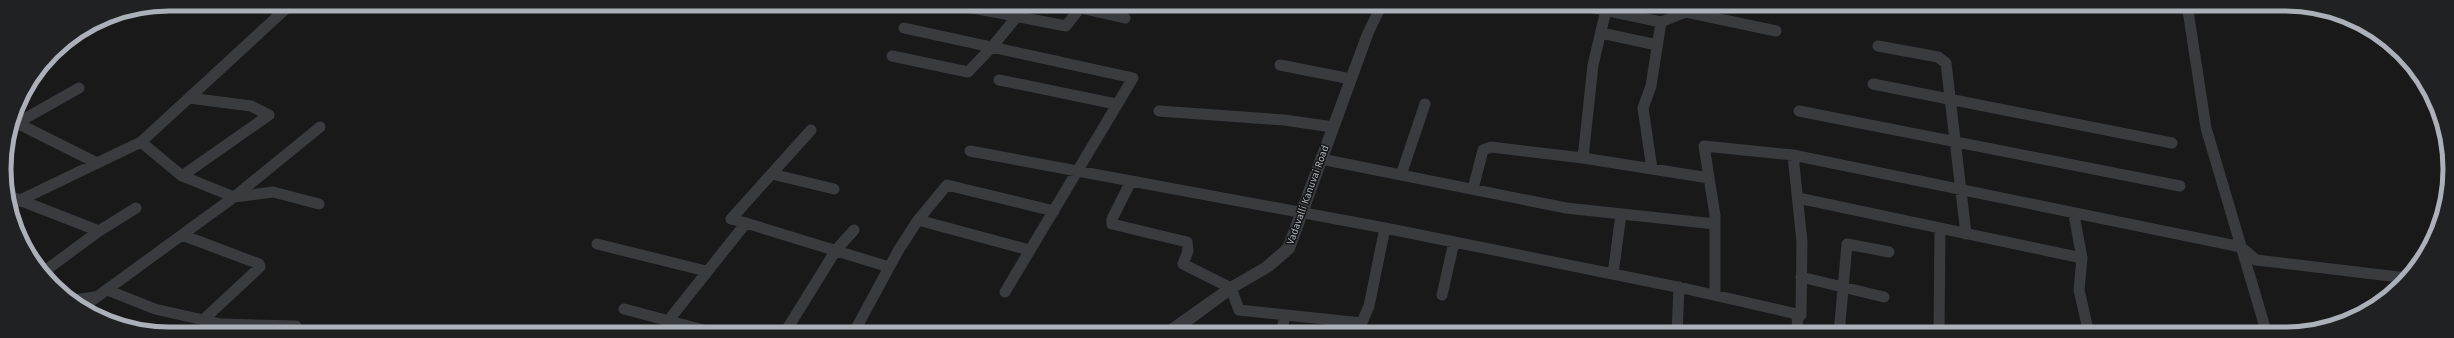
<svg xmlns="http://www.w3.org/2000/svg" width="2454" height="338" font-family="'Fira Sans',sans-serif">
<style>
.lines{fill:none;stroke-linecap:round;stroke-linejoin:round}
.minor{stroke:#3a3b3f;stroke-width:11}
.tertiary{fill:#3a3b3f;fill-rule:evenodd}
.labels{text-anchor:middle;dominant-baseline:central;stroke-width:3;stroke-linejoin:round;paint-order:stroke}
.street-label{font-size:10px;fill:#acb1b9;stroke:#141416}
.rim{fill:none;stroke:#acb1b9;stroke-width:5}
</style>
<rect width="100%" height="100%" fill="#19191a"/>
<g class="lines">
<path class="minor" d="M952,4L1066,26L1083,4
M1576,4L1661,22L1651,86L1643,108L1652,169
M2187,4L2206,128L2267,334
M1080,8L1125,18
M1686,12L1776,31
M1661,22L1686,12L1688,4
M904,28L1133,78L1005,292
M1601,33L1657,45
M1878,46L1938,57L1946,63L1966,234
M892,56L968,72L992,47L1027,4
M1280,65L1351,79
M999,80L1116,104
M1873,84L2172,143
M1159,111L1284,120L1333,127
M1799,111L2180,186
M13,121L97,163
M17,123L79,88
M141,142L182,176L234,197L273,192L319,204
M970,151L1385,228
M1583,158L1593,65L1606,10
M1321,159L1566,208L1715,224
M772,174L834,189
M1401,175L1425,104
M182,176L269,115L251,106L189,98
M1130,183L1112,219V224L1187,242L1188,251L1183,264L1231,288L1239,310L1362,323
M1473,189L1483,150L1491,147L1583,158L1709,178
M9,196L99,231
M1798,198L2082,258
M10,205L141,142L291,4
M2074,215L2082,258L2079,290L2088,329
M918,220L1029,250
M746,223L889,267
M182,235L259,264L260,267L203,320
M597,244L706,271
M42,273L99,231L136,208
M1613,274L1621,214
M1801,277L1884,297
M107,290L155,309L221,324L296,326
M1442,295L1454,242
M1715,295V215L1704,146L1793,155L2241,247L2256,260L2407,278
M74,300L95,297
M83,307L234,197L320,127
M624,309L719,334
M1797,314L1798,334
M668,321L746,223L731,219L811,130
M784,334L836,250L854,230
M853,334L898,251L918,220L947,185L1054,211
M1281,334L1285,316
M1357,334L1369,306L1385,228L1687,289L1801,315L1802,242L1793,155
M1677,334L1679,287
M1839,334L1847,244L1889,252
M1939,334L1940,228"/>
<path class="tertiary" d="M1376,4H1388L1374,33L1294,252L1272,271L1236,292L1179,334H1159L1161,330L1226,284L1262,263L1283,245L1362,33Z"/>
</g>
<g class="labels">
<g class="street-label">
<text transform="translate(1308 195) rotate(-70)">Vadavalli Kanuvai Road</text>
</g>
</g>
<path d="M0 0H2454V338H0ZM169 11H2285A158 158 0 0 1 2443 169V169A158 158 0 0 1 2285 327H169A158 158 0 0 1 11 169V169A158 158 0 0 1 169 11Z" fill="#202123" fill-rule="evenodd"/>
<path class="rim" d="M169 11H2285A158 158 0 0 1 2443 169V169A158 158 0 0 1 2285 327H169A158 158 0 0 1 11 169V169A158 158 0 0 1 169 11Z"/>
</svg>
